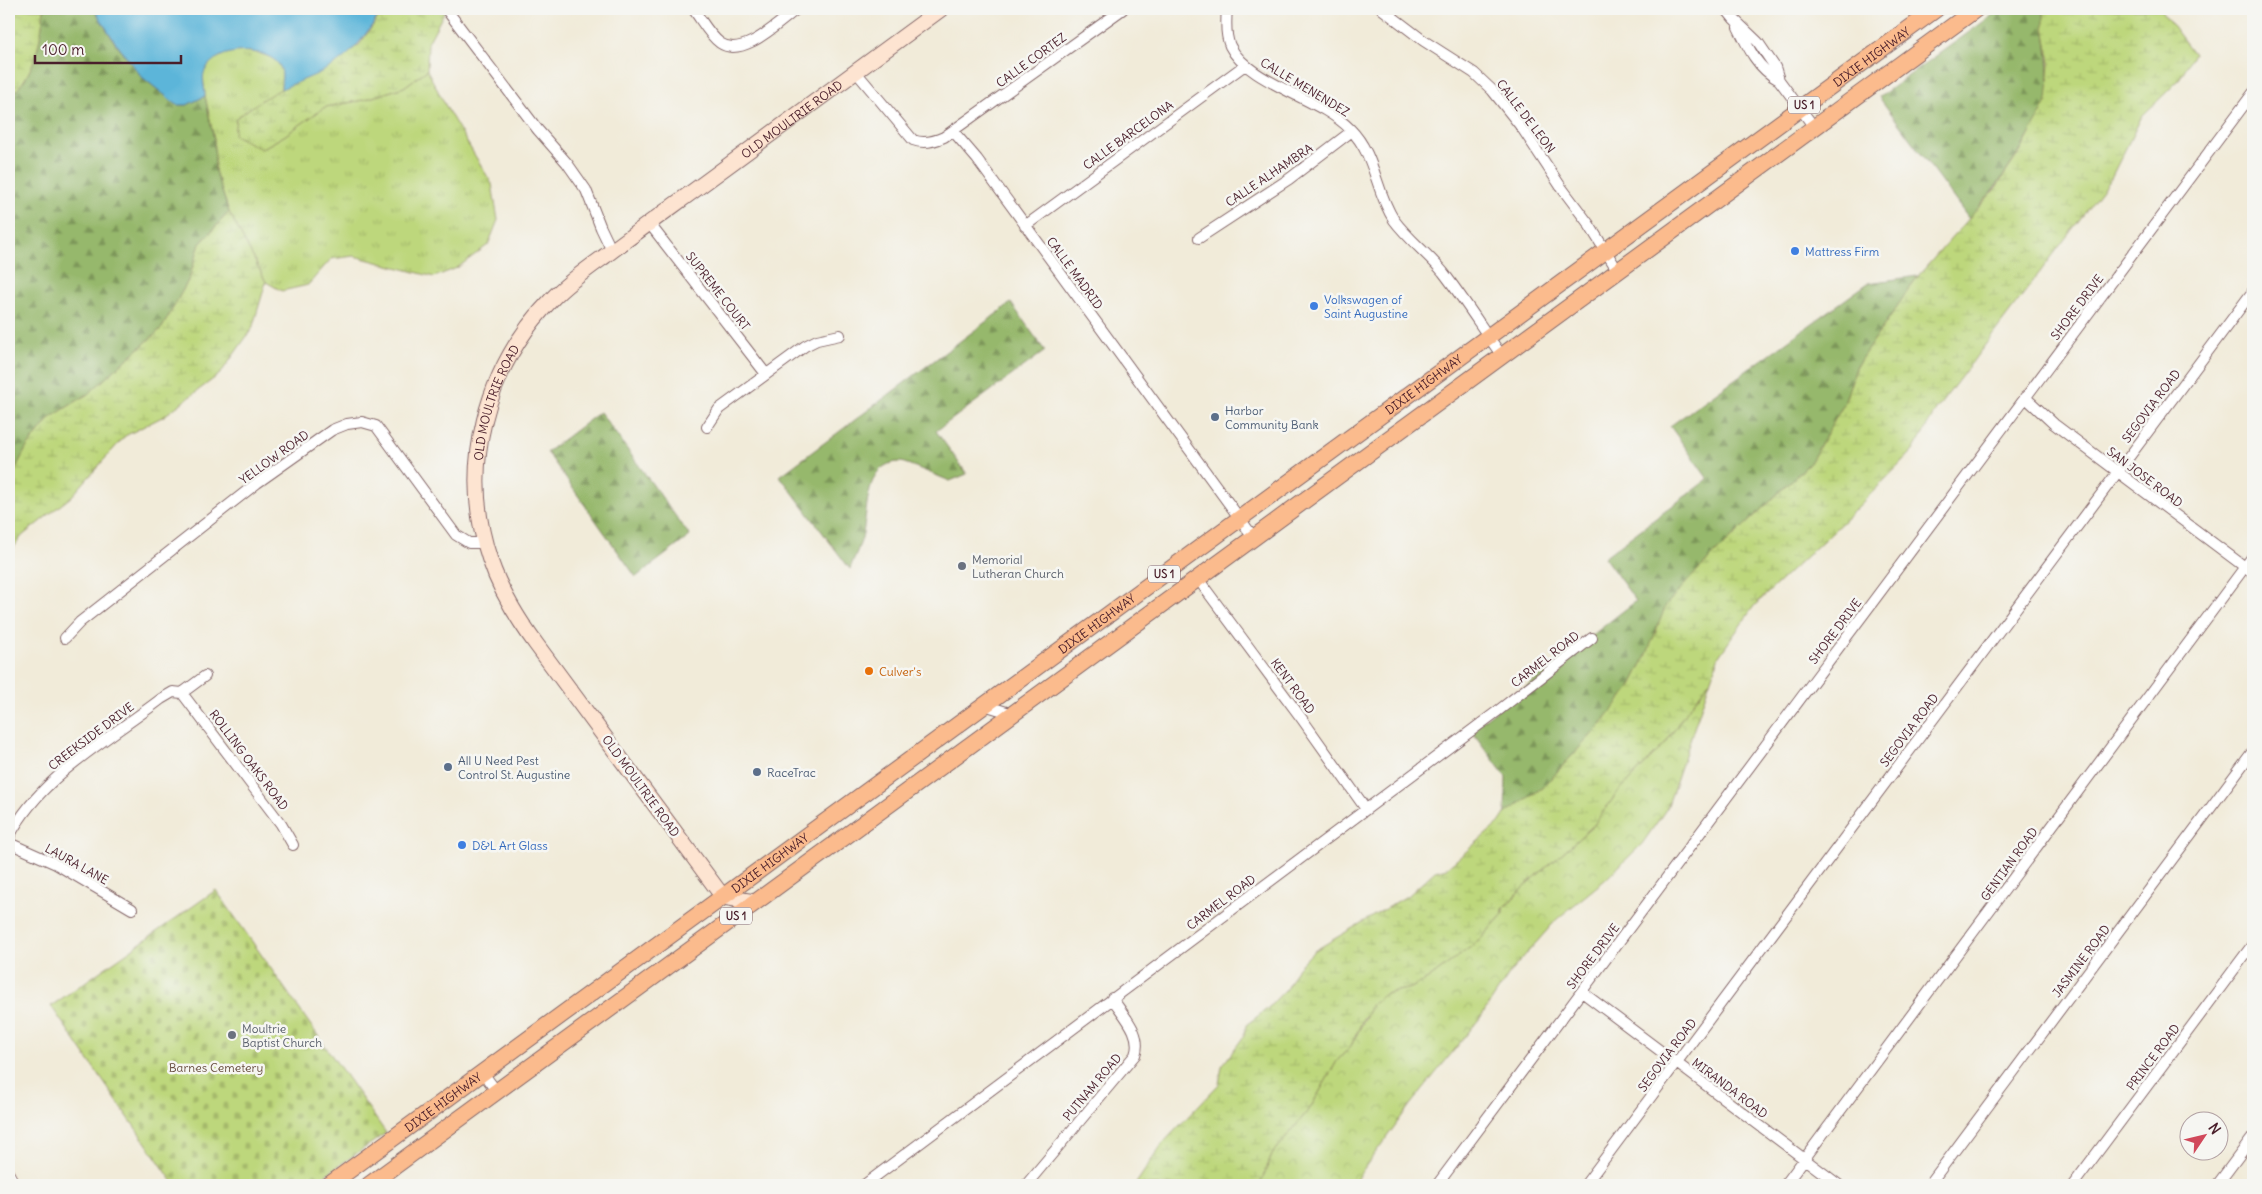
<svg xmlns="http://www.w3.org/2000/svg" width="2262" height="1194" font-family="Delius,sans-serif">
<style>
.grass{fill:url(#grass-tufts);stroke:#847b54}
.forest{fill:url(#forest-firs);stroke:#706c4c}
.wetland{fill:url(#wetland-marsh);stroke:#847b54}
.cemetery{fill:url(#cemetery-stones);stroke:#847b54}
.park{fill:url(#park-crowns);stroke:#847b54}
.water{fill:#5bb5d9;stroke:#526a82}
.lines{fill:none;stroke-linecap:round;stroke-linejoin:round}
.minor-casing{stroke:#846668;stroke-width:12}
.secondary-casing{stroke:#846668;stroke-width:17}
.primary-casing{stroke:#846668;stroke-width:18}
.minor{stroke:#fff;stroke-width:10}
.secondary{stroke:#fde4d1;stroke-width:15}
.primary{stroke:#fbbb8d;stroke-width:16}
.shop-dot{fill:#3f7fe0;stroke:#f6f6f2;stroke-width:2}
.service-dot{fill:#5c6f8a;stroke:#f6f6f2;stroke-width:2}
.worship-dot{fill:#6b7280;stroke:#f6f6f2;stroke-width:2}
.food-dot{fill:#e8710a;stroke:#f6f6f2;stroke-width:2}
.labels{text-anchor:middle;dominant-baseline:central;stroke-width:5;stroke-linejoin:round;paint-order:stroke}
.shield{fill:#f6f6f2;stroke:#7e6067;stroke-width:1}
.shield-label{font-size:11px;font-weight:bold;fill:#4a1f2b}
.street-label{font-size:12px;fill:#4a1f2b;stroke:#f6f6f2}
.shop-label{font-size:12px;fill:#366cbe;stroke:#f6f6f2;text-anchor:start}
.service-label{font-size:12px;fill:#4e5e75;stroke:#f6f6f2;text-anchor:start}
.worship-label{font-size:12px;fill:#5b616d;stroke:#f6f6f2;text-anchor:start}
.food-label{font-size:12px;fill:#c56008;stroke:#f6f6f2;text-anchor:start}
.park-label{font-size:12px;fill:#674d3f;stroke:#f6f6f2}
</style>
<defs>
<pattern id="grass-tufts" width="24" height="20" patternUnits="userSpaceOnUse" patternTransform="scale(1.25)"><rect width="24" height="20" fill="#bdd77c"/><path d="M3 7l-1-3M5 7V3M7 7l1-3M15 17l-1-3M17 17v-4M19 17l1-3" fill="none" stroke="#a4b86b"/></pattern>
<pattern id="forest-firs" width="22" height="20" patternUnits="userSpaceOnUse" patternTransform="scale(1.25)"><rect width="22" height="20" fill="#96b86c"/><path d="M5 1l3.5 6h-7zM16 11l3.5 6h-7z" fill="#7c9559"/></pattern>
<pattern id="wetland-marsh" width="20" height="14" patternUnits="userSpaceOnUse" patternTransform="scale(1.25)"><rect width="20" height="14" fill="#bdd77c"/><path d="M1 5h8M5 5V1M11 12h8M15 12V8" fill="none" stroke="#a4b86b"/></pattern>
<pattern id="cemetery-stones" width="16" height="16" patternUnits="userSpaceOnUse" patternTransform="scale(1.25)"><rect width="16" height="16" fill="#bdd77c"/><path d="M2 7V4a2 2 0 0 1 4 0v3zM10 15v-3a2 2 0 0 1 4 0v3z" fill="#a4b86b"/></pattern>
<pattern id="park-crowns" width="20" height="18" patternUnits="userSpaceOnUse" patternTransform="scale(1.25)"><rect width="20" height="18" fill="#bdd77c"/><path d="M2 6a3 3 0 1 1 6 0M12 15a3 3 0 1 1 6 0" fill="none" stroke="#a4b86b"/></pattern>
</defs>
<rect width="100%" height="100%" fill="#f6f6f2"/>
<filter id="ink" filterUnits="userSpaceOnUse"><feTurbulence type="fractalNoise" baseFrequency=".02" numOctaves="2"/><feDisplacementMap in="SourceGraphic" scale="10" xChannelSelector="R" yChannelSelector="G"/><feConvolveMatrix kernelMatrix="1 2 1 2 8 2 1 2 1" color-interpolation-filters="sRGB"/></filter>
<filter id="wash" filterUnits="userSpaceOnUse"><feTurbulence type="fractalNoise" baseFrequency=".0096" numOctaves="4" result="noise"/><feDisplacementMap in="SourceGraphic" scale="20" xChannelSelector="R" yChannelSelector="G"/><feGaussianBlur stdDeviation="1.12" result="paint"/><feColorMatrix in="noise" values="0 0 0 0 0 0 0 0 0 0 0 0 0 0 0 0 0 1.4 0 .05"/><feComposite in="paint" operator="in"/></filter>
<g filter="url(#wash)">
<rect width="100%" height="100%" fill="#f1ebd9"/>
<path class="grass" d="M237,50C250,52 275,53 281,68C283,74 281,83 281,89L236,118L261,149L284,136L325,107L363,100L404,87L427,70L450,114L492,184L498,220L488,245L457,268L434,277L354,256L331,259L308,285L282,291L266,282L229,212L215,171L214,140L205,96L203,74L210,62L217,56Z"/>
<path class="forest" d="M44,9H94L115,43L142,77L177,105H187L205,96L214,140L215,171L229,212L200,244L189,279L162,328L88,394L50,418L27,447L9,481V98C36,73 40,43 44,9Z
M2001,9H2044C2044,40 2053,70 2047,101C2046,109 2039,118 2035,125C2016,159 1995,190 1969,219L1879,97Z
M1918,276L1857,365L1844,404L1810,463L1698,570L1647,654L1629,689L1597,729L1542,788L1505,814L1506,777L1471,730L1636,601L1604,557L1708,479L1670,426L1868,283Z
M1011,303L1045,351L936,431L967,474L950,481C942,478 905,462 900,462C865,462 868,508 863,533C861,545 854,557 850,569L780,476Z
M600,412L690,536L636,577L547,452Z"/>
<path class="wetland" d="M9,9H44C40,43 36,73 9,98Z
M381,9H446L428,43L427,70L404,87L363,100L325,107L284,136L261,149L234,135L236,118L263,99L359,45L378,18Z
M2044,9H2160L2194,54L2178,81L2142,116L2111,178L1936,410L1913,451L1848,517L1754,606L1719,656L1710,681L1686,712L1665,744L1617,793L1594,825L1525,886L1503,909V914L1480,940L1428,979L1411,988L1385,994L1364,1017L1351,1046L1337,1061L1311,1107L1272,1155L1260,1185H1135L1163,1143L1219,1084L1222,1066L1244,1036L1246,1025L1267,1009L1286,989L1298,967L1314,951L1410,894L1435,871L1447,868L1499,823L1505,814L1542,788L1597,729L1629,689L1647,654L1666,605L1698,570L1810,463L1844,404L1857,365L1918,276L1995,189L2023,147L2047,102L2050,63L2044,26Z
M229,212L266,282L252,329L220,374L164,416L125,436L72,496L22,536L9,554V481L27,447L50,418L88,394L162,328L189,279L200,244Z"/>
<path class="cemetery" d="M216,890L386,1133L311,1185H175L51,1006Z"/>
<path class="park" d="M1710,681L1667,808L1642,844L1606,879L1557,919L1512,970L1480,1018L1410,1105L1352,1185H1260L1272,1155L1311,1107L1337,1061L1351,1046L1372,1004L1385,994L1411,988L1428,979L1480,940L1503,914V909L1525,886L1594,825L1617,793L1665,744L1686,712Z"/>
<path class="water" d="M94,9H381C377,20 371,26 365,35C341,68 317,74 281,89C281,83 283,75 281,69C275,47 215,43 204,73C202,79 205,89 205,96L187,105H177L142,77L115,42Z"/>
</g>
<g filter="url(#ink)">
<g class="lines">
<defs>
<path id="minor" d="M446,9L538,130L567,163L586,190L601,228L612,251
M693,9C701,19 709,35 720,43C743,59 779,22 797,9
M1227,9C1226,20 1225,35 1230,46C1249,84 1319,97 1350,129C1376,155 1375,191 1394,220C1408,239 1428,254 1443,272C1464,299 1482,328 1502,356
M1382,9L1424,41L1474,73L1492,90L1522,128L1561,187L1588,223L1618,271
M1726,9L1734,19L1758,42L1775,67L1779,80L1814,127
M1738,27C1748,48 1758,69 1779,80
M856,72L913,140C923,144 933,142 944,137L1123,9
M953,131L977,159L1254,538
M649,223L766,374
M1025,226L1245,65
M1199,238L1289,179L1352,131
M2025,397L2054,424L2253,573
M707,427L719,409L805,346L817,340L840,335
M1198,579L1302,719L1366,809
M65,638L80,622L257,483L332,430L347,424L362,422L376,426L456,535L469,543H485
M182,693L281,824L293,845
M984,705L1013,714
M9,837C41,775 108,740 161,699L173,692L182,693L205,676
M9,843L56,864L132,909
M1582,992L1839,1185
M483,1073L497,1092
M9,1174L15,1185
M864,1185L1499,710L1592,638
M1026,1185L1135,1055C1143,1034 1123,1015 1112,998
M1437,1185L2253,93
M1585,1185L2253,291
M1785,1185L2253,556
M1929,1185L2253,751
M2073,1185L2253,944
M2217,1185L2253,1137"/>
<g id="secondary">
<path id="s1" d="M755,902L723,897L536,644C517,618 500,590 490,560C459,468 485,368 552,299C567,283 587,269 605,256C639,230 673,206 707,181C785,124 863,66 941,9"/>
</g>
<g id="primary">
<path id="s2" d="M329,1185L1936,9"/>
<path d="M369,1185L1976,9"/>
</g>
</defs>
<use href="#minor" class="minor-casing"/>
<use href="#secondary" class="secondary-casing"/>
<use href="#primary" class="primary-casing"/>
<use href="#minor" class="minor"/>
<use href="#secondary" class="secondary"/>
<use href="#primary" class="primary"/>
</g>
</g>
<g class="shop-dot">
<circle cx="1795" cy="251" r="5"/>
<circle cx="1314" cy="306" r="5"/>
<circle cx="462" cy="845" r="5"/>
</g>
<g class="service-dot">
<circle cx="1215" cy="417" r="5"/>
<circle cx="448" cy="767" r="5"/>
<circle cx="757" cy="772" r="5"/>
</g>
<g class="worship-dot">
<circle cx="962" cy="566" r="5"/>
<circle cx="232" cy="1035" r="5"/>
</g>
<circle class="food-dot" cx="869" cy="671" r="5"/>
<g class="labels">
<g class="shield">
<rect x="1788" y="96.5" width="32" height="17" rx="4"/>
<rect x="1148" y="565.5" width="32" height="17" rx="4"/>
<rect x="720" y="907.5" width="32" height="17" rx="4"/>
</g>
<g class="shield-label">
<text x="1804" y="105">US 1</text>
<text x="1164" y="574">US 1</text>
<text x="736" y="916">US 1</text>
</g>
<g class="street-label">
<text stroke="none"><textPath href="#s2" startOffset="1911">DIXIE HIGHWAY</textPath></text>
<text transform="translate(1031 60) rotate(-36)">CALLE CORTEZ</text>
<text transform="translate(1305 87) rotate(31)">CALLE MENENDEZ</text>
<text transform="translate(1526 116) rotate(53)">CALLE DE LEON</text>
<text stroke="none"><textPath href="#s1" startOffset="1025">OLD MOULTRIE ROAD</textPath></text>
<text transform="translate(1128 135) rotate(-36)">CALLE BARCELONA</text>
<text transform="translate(1269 175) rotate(-34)">CALLE ALHAMBRA</text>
<text transform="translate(1075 273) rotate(54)">CALLE MADRID</text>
<text transform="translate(718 291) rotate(52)">SUPREME COURT</text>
<text transform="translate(2077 307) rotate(-53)">SHORE DRIVE</text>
<text stroke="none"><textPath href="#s2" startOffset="1356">DIXIE HIGHWAY</textPath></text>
<text stroke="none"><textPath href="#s1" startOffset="605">OLD MOULTRIE ROAD</textPath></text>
<text transform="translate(2151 406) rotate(-53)">SEGOVIA ROAD</text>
<text transform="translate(274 457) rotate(-36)">YELLOW ROAD</text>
<text transform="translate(2145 477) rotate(37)">SAN JOSE ROAD</text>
<text stroke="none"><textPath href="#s2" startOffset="951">DIXIE HIGHWAY</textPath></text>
<text transform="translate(1835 631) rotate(-53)">SHORE DRIVE</text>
<text transform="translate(1545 659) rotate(-38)">CARMEL ROAD</text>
<text transform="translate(1293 686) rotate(54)">KENT ROAD</text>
<text transform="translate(1909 730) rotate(-53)">SEGOVIA ROAD</text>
<text transform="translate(91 736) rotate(-37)">CREEKSIDE DRIVE</text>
<text transform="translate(249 760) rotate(53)">ROLLING OAKS ROAD</text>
<text transform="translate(641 786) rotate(54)">OLD MOULTRIE ROAD</text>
<text stroke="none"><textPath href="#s2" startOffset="546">DIXIE HIGHWAY</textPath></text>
<text transform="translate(77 864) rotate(29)">LAURA LANE</text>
<text transform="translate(2009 864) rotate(-54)">GENTIAN ROAD</text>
<text transform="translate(1221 902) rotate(-37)">CARMEL ROAD</text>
<text transform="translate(1593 956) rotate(-53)">SHORE DRIVE</text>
<text transform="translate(2081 961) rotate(-53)">JASMINE ROAD</text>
<text transform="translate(1667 1055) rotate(-53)">SEGOVIA ROAD</text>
<text transform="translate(2153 1057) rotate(-53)">PRINCE ROAD</text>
<text transform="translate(1092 1087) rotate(-50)">PUTNAM ROAD</text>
<text transform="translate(1730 1088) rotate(37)">MIRANDA ROAD</text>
<text stroke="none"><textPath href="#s2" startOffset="141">DIXIE HIGHWAY</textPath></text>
</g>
<g class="shop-label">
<text x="1805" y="251">Mattress Firm</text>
<text x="1324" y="299">Volkswagen of<tspan x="1324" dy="14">Saint Augustine</tspan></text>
<text x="472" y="845">D&amp;L Art Glass</text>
</g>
<g class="service-label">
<text x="1225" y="410">Harbor<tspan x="1225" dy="14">Community Bank</tspan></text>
<text x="458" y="760">All U Need Pest<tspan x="458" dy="14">Control St. Augustine</tspan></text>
<text x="767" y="772">RaceTrac</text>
</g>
<g class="worship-label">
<text x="972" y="559">Memorial<tspan x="972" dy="14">Lutheran Church</tspan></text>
<text x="242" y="1028">Moultrie<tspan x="242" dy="14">Baptist Church</tspan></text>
</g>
<g class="food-label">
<text x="879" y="671">Culver's</text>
</g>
<g class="park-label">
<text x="216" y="1067">Barnes Cemetery</text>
</g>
</g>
<rect width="2262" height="1194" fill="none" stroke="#f6f6f2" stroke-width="30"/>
<g transform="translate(2204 1136) rotate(55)"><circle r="24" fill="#f6f6f2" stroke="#b1a0a2"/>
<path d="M0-4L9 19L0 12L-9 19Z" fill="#d1495b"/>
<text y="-8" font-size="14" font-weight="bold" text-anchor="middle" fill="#4a1f2b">N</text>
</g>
<path d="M35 55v8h146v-8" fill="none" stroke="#4a1f2b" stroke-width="2.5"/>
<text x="42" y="55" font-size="15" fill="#4a1f2b" stroke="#f6f6f2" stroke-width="4" paint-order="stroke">100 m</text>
</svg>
